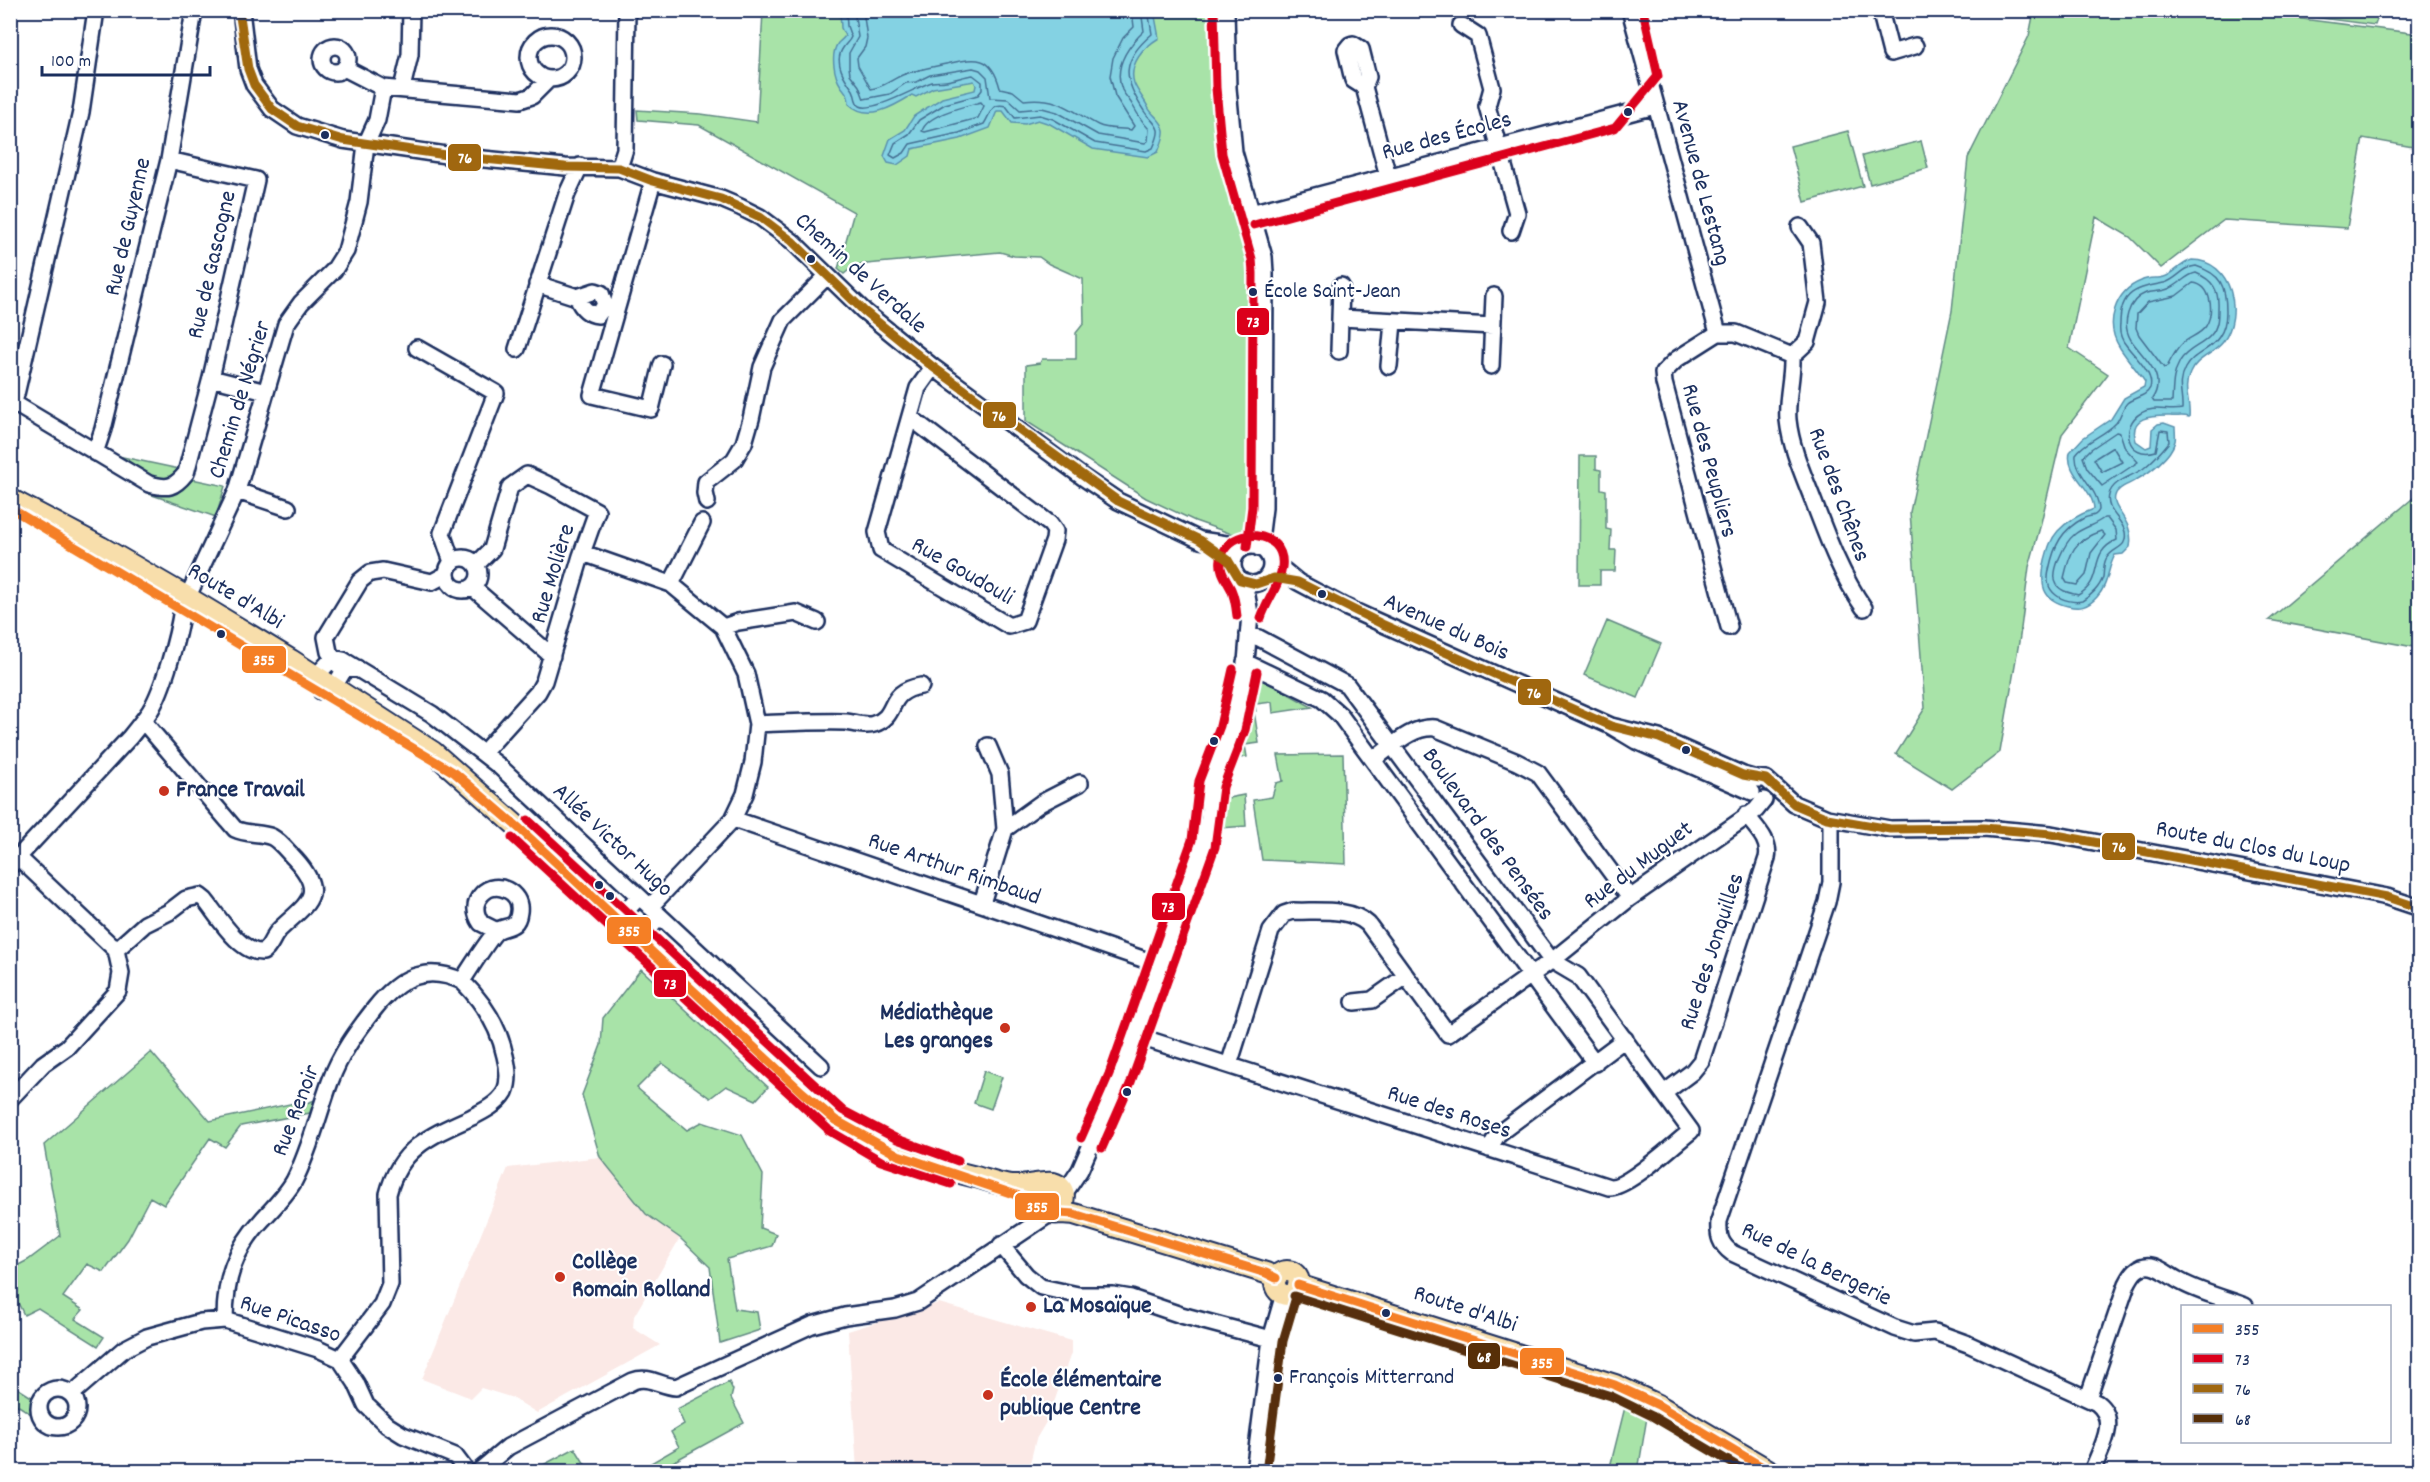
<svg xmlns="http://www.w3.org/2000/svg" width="2430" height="1482" font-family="Dekko,sans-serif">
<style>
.built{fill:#fbe9e6}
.green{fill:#a8e3a8;stroke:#628983;stroke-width:1.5}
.water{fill:#84d2e3;stroke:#5a91ae;stroke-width:1.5}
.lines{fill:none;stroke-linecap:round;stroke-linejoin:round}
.shore{stroke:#457093;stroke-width:1.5}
.minor-casing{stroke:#1b2f5e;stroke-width:20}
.major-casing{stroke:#1b2f5e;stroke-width:24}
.minor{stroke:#fff;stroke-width:15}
.major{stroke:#f8deab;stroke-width:20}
.bus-1-casing{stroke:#fff;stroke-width:14}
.bus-2-casing{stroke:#fff;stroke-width:14}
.bus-3-casing{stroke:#fff;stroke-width:14}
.bus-4-casing{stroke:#fff;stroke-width:14}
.bus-1{stroke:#f57f25;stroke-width:9}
.bus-2{stroke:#db001b;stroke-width:9}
.bus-3{stroke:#a0670f;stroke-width:9}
.bus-4{stroke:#572f08;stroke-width:9}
.bus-dot{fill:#1b2f5e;stroke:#fff;stroke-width:2}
.poi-dot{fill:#c8321e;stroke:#fff;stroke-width:2}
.labels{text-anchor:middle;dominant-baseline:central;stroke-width:4.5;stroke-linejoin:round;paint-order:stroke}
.bus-label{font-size:22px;fill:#1b2f5e;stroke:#fff;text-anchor:start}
.street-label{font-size:24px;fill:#1b2f5e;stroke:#fff}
.poi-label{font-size:24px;font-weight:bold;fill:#1b2f5e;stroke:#fff;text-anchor:start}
.line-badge{stroke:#fff;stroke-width:2}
.badge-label{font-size:16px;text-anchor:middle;font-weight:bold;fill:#fff}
</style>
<rect width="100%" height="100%" fill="#fff"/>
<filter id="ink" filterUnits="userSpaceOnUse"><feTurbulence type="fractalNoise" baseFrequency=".0167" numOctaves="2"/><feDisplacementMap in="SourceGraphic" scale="12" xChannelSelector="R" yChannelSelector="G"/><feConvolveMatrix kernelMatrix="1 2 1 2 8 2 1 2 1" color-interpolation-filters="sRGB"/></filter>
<g filter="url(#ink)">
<path class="built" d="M600,1157L646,1214L680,1238L634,1316L633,1328L660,1345L537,1413L513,1398L481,1388L471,1398L422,1379L508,1168Z
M939,1303L1071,1341V1353L1049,1417L1036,1439L1028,1471H857L848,1331Z"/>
<path class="green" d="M2233,10L2419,34V148L2363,138L2347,228L2224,220L2161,268L2130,237L2096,217L2069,348L2108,374L2062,434L2040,527L2029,567L2020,636L2000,752L1952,789L1896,754L1925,708L1910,512L1952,311L1968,158L2029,36L2034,11Z
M763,11H1212C1214,81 1213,152 1239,219L1241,218L1250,247L1255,279L1251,524L1249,529L1238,534L1229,533L1195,521L1146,498L1026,421V365L1040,363L1042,359H1076V333L1084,323L1083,279L1049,264L1039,257L1014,256L1000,252L855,265L844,274L838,269L854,212L699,125L638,120L637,110L701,114L757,122Z
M2266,11H2380L2375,25Z
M1848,131L1863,186L1805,202L1790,146Z
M1921,141L1928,168L1870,184L1862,156Z
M118,456L179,469L192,479L225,486L216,517L149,494L153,477Z
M1580,456H1596V469L1601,470V489L1606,490V529L1611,530L1610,550H1616L1615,571H1600V585H1579Z
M2419,493V648L2269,620Z
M1607,621L1661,644L1638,698L1584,675Z
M1255,678L1263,680L1312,707L1273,713L1272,702L1256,704V711H1254L1259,743L1245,745L1247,757L1229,760L1239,737L1251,681Z
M1343,754L1346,864L1262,860L1253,800L1272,797L1276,783L1283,781L1278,755Z
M1244,795L1246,826L1221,828L1223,799Z
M641,969L768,1087L756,1100L726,1086L710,1098L662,1063L637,1088L687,1130L702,1122L742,1135L763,1175L760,1228L776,1234L772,1246L727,1259L735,1309L757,1312L760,1330L720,1343L710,1267L680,1238L646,1214L600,1157L582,1095L601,1045L603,1018Z
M151,1052L210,1121L299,1102L301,1105L315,1100L310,1113L241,1126L225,1147L210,1138L164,1205L150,1197L128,1239L104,1272L87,1264L63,1297L83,1310L75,1319L104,1337L98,1346L38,1308L24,1315L11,1288V1269L28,1260L60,1236L44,1145Z
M984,1071L1002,1077L991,1109L974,1103Z
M729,1382L733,1390L731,1398L744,1423L660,1469L651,1463L679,1447L671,1432L684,1424L677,1409Z
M11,1384L33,1398L31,1414L11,1401Z
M1625,1407L1647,1417L1638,1471H1609Z
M575,1448L589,1471H532Z"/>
<path class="water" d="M840,11H1154L1159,38C1144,47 1128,64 1134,83C1137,91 1144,99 1148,107C1152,116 1162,119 1164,130C1165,136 1161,145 1158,152L1148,157L1093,149L1050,124L1038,120L1025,124L1012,123L1003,111H997L990,128L960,139L912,149L910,156L897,165L888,163L884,156L890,139L905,130L914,116L942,98L975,90L976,85L974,81L969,82L933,88L916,97L912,95C893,107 868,122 849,104C849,95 846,93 841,86C834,76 830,54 838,43C840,41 843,39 845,36L841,28Z
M2192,260C2232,260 2244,314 2223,342C2213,355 2197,357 2190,373C2182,389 2191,402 2189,417C2182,415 2177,417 2170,416C2153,416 2128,415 2136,441L2146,448L2151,446L2152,429L2158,424L2164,423L2175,427C2175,432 2176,437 2175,441C2171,457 2149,473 2136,480C2129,485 2117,487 2115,496C2111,510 2135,520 2130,547L2123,554L2115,555C2107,569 2109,584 2097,597C2088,607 2080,609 2068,606C2041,600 2040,584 2045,560C2048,549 2050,540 2058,531C2068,520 2080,514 2094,509C2093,488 2065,474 2070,452L2083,438L2111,419L2124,398L2144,387L2145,382C2137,370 2127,359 2120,348C2104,324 2115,291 2141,281C2148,277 2157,279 2164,277C2174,274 2181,263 2192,260Z"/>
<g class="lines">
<path class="shore" d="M846,10L847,26L851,37C849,42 846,43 843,48C833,62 845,79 853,90C856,95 854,102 860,106C873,113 918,86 932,82C937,81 941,82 946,81C955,80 964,76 973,75L982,82V90L978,95L945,104L919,120L909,134L895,143L890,155L895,158L904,153L910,144L959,133L984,124C991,113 991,102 1006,106L1015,118L1040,115L1053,119L1095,143L1146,151L1153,148C1155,143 1159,136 1158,130C1156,122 1148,118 1144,111C1123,79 1120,61 1152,34L1148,10
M854,10L858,37L849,53V67L850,74L859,86L864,99L890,94L906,83L916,82L930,75L973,68L980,70L987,77L990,98L1008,99L1020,110L1042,108L1057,112L1098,135L1145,143L1148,141L1149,129C1142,122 1138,115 1133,106C1130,100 1125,96 1122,90C1113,67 1128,46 1144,31L1141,10
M863,10L867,38L865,47L857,58L858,66L871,89C885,87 893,78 905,74C919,69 932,67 946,64C975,58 991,53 1000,88L1013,91L1024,100C1059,96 1070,110 1098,125C1108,130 1121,128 1131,130L1134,126L1115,96L1110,76L1113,58L1123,38L1134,27L1132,10
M981,102L984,106L978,118L925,132L922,131C927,114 966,106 981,102Z
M2196,266C2221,274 2226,286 2226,311C2226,320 2224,330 2219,337C2210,351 2193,353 2185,368C2176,385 2183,394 2182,409C2169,412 2153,405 2141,413C2120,425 2126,460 2156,451L2160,430L2168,431L2169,442C2161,452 2155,459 2144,468C2134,476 2112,480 2109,495C2105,511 2122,518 2125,532C2128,550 2113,546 2106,559C2103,565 2104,571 2103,577C2100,587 2091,596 2082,601C2074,603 2062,600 2056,595C2047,588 2047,580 2049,570C2054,546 2061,530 2084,518C2091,515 2096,517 2099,510C2099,488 2074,475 2076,454C2086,440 2104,436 2116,423C2121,417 2122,408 2127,403C2134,397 2146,397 2150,388C2155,374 2133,355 2126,345C2121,339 2119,331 2120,324C2120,291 2137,288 2164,283C2177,280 2182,267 2196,266Z
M2196,273C2213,280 2219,290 2218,308C2218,318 2218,327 2211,335C2202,346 2188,348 2180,361C2172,375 2173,387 2172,402H2154L2152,399C2168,375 2143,358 2131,340C2121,324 2128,300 2146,293C2153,291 2161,292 2168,289C2179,286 2185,275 2196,273Z
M2193,283C2212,285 2214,312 2206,326C2201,334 2190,337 2183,343C2176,349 2171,359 2167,367L2164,368L2139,335L2136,328L2137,314L2148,302L2176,296Z
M2116,432L2120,433L2125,448L2138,462L2102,486L2087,468L2083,457L2091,449Z
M2113,447L2122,462L2102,472L2094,459Z
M2104,518H2107L2116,530L2117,540C2086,553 2106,580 2078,595C2071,593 2061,592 2057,585C2049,573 2065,542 2075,534C2084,527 2095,525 2104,518Z
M2101,531L2105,535L2091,553L2086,575L2077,585L2067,583L2064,578C2070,552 2074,540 2101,531Z"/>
<defs>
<path id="minor" d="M241,10L248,69L254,85L272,109L297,126L343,140L453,156L565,167L619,168L653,181L721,199L740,207L760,217L792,241L864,311L933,367L1084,478L1118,501L1200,540L1246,547
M1226,10L1228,88L1234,152L1264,257L1265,273L1264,508L1259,548
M1630,10L1718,333
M1880,10L1891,53L1915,46
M1461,25L1478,36L1492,88L1487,106L1517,213L1511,231
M529 57a22 22 0 1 1 44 0a22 22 0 1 1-44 0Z
M322 59a13 13 0 1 1 26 0a13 13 0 1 1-26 0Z
M344,68L383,88
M1364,87L1353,80L1346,50L1350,45L1353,44L1361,49L1368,77L1364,87L1388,176
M402,88L410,55L411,10
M169,160L256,180L211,378
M619,168L625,149L627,10
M653,181L592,395L651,409L662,364
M1251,213L1655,106
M537,284L577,297C581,307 587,314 598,315L605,305L601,293L595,291L577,297
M1341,318L1493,326
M1718,333H1736L1792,356C1793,378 1786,398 1788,420C1791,448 1803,474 1813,500C1827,537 1841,575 1864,608
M1718,333L1677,359L1663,373L1664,383L1729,627
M417,348L496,393L442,533L452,562
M517,349L567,194L580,166
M1339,351L1341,286
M1792,356L1807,342L1818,302L1811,243L1800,227
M1389,366L1393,322
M1491,366L1494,296
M10,401L149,484C168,489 174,488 186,473L211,378L266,392
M14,403L81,112L96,10
M911,418L1050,524L1055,531L1054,540L1025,621L1009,626L881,550L877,532L918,388L933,367
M95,453L103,429L169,160L194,11L192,10
M237,491L288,508
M707,502L705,493L706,482L734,460L744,443L751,419L762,367L783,320L827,276
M1233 565a19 19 0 1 1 38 0a19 19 0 1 1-38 0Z
M583,553L671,584L723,627L746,674L757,724L753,762L745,794L733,819L650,907
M447 574a16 16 0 1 1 32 0a16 16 0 1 1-32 0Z
M1270,559L1298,582L1345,607L1611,726L1636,741L1752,792
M476,565L492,549L510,487L527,475L551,486L597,511L581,556L544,681L538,692L483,753
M671,584L702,523
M472,587L552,656
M723,627L738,622L796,613L817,622
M1245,662L1322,699L1340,715L1595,1063
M339,666L329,652L326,637L360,581L370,573L383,571L432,582L447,574
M357,668L344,670L334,687L321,691L316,676L333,658L343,660L432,714L499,766L821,1066
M757,724C787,723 817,721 846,722C855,723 866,727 874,724C900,716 884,692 921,686
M1611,726L1659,738L1743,775L1757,779H1766L1794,804L1827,818L1890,829L1984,828L2051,834L2320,884L2387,897L2420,908
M1373,760C1392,747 1411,726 1435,728L1517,762L1538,773L1630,898
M733,819L1160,965
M1831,819V882L1827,902L1719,1221C1718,1236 1720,1244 1732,1253L1895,1328L1914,1334L1935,1332L1968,1344L2097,1403C2120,1421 2100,1449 2092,1472
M1005,829L1041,803L1080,783
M10,866L130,737C137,728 144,720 150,711C164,688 178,636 182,609L237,491L286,324L301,303L334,270L346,251L359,202L366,144L377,120L383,88L520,100L532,96L549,79
M982,903L1005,829L1000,774L988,746
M617,921L639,897
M638,941L660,917
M116,950L145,924L169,912L186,899L200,896L205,900C218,916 240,954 263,952C271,947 272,937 279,930C306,904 328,895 295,859C288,852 281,842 272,837C260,832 247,835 235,829L143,721
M1354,1002L1372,1000L1406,976
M1134,1035L1609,1187C1627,1189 1675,1143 1691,1131L1578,976L1551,960L1347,685L1259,638L1248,635
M1229,1065L1271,931L1284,914L1293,911C1317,912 1349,907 1368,924L1448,1034L1558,956L1630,898L1756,810L1764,800
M1664,1093L1692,1072L1701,1061L1767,858C1771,841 1756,828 1746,815
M10,1099L43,1064L67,1047L118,991L121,973L116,950L19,858
M1489,1149L1498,1134L1625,1039
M1064,1194L1080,1170L1120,1078L1204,843L1209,818L1212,783L1236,715L1245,674L1250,614L1247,596L1240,580
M1001,1245L1026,1275L1041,1287L1078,1295H1113L1131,1298L1181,1315L1271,1339
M225,1320C225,1279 234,1250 262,1220C273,1208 286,1195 294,1181C310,1150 318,1115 330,1082C340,1054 357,1031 375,1008C399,978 425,964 462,981
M340,1359L382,1304L390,1284L388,1194C400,1147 432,1135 472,1117C484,1111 498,1104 505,1092C510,1080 508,1067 505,1056C499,1026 483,1002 462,981C468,972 491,935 497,931C505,925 517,930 519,912C522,892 496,879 482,894C473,903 475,914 481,923L497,931
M39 1408a19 19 0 1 1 38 0a19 19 0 1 1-38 0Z
M72,1394L124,1349L147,1337L201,1322L225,1320L318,1349L340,1359L356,1383L366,1405L387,1425L403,1435L455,1456L467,1472
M2088,1398L2127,1284C2132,1274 2138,1264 2151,1266C2159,1267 2169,1275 2176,1279C2197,1292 2222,1297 2245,1306
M478,1472L508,1447L633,1381C649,1375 660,1386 676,1387L812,1325L845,1316L895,1309L918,1302L1051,1213
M1254,1472L1271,1339L1284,1294"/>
<path id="major" d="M10,499L101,547L187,597L291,660L433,752L520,829L835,1120C879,1149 925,1165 976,1177C987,1180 1000,1185 1012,1186C1023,1187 1045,1181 1053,1183C1068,1187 1066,1204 1056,1212
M1041,1185C1032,1192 1030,1208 1044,1212C1051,1215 1064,1212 1074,1214L1266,1273L1276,1278
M1275 1283a12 12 0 1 1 24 0a12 12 0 1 1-24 0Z
M1298,1285L1615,1385L1658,1405L1772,1472"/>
</defs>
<use href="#minor" class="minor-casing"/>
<use href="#major" class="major-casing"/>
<use href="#minor" class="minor"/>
<use href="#major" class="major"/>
<defs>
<path id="bus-1" d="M10,508L455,773L520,829L802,1092L835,1120L898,1155L1028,1199L1044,1212L1074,1214L1266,1273L1276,1278
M1298,1285L1615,1385L1658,1405L1771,1472"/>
<path id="bus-2" d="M1214,10L1216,88L1222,154L1252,259L1253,273L1252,507L1247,547
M1254,225L1615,128L1658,76L1643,10
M1237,616C1236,607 1235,598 1231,589C1226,579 1219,571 1221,559C1228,524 1287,529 1282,567C1280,585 1267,600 1261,618
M528,820L842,1110L897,1139L958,1161
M512,838L828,1129
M828,1130L881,1161L951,1184
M1081,1138L1109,1074L1192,840L1199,781L1220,726L1233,669
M1102,1148L1131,1082L1215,847L1223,787L1245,730L1257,672"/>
<path id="bus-3" d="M239,10L248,69L254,85L272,109L297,126L343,140L453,156L565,167L619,168L653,181L721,199L760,217L792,241L864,311L933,367L1118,501L1200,540L1228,560L1240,580L1256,584L1274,578L1298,582L1382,624L1611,726L1659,738L1743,775L1766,779L1794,804L1827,818L1890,829L1984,828L2051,834L2387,897L2420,908"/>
<path id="bus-4" d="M1294,1296L1611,1396L1652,1416L1747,1472
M1266,1472L1283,1341L1296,1297"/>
</defs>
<use href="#bus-1" class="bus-1-casing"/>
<use href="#bus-2" class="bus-2-casing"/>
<use href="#bus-3" class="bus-3-casing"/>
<use href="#bus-4" class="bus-4-casing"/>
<use href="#bus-1" class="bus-1"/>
<use href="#bus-2" class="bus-2"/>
<use href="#bus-3" class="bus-3"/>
<use href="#bus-4" class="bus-4"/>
</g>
</g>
<g class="bus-dot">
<circle cx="1628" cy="112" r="5"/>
<circle cx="325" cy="135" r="5"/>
<circle cx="811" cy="259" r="5"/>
<circle cx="1253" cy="292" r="5"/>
<circle cx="1322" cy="594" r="5"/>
<circle cx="221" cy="634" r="5"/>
<circle cx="1214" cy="741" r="5"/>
<circle cx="1686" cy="750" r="5"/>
<circle cx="599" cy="885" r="5"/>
<circle cx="610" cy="896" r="5"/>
<circle cx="1127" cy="1092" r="5"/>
<circle cx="1386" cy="1313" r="5"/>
<circle cx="1278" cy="1378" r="5"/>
</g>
<g class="poi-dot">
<circle cx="164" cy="791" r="6"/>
<circle cx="1005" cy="1028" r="6"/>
<circle cx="560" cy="1277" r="6"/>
<circle cx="1031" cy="1307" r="6"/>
<circle cx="988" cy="1395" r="6"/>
</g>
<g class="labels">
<g class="bus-label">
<text x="1264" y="292">École Saint-Jean</text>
<text x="1289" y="1378">François Mitterrand</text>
</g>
<g class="street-label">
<text transform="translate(1447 137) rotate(-15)">Rue des Écoles</text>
<text transform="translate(1700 183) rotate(75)">Avenue de Lestang</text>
<text transform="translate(129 227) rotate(-77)">Rue de Guyenne</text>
<text transform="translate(213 265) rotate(-77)">Rue de Gascogne</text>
<text transform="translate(860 274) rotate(42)">Chemin de Verdale</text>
<text transform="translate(241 400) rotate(-73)">Chemin de Négrier</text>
<text transform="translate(1708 461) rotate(75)">Rue des Peupliers</text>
<text transform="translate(1838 495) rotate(70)">Rue des Chênes</text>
<text transform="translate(962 572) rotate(30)">Rue Goudouli</text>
<text transform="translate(554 574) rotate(-73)">Rue Molière</text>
<text transform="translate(235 597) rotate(31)">Route d'Albi</text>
<text transform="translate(1446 628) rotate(24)">Avenue du Bois</text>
<text transform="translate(1487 835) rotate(54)">Boulevard des Pensées</text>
<text transform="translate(612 841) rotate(43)">Allée Victor Hugo</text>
<text transform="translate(2253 848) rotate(11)">Route du Clos du Loup</text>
<text transform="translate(1639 866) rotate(-37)">Rue du Muguet</text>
<text transform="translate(954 870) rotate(19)">Rue Arthur Rimbaud</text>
<text transform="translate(1713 952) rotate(-72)">Rue des Jonquilles</text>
<text transform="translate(297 1111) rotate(-69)">Rue Renoir</text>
<text transform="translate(1449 1113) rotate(18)">Rue des Roses</text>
<text transform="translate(1816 1265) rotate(26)">Rue de la Bergerie</text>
<text transform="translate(1465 1310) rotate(18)">Route d'Albi</text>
<text transform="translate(290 1320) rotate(19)">Rue Picasso</text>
</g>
<g class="poi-label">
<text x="176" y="791">France Travail</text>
<text x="993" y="1014" text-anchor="end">Médiathèque<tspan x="993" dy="28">Les granges</tspan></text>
<text x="572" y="1263">Collège<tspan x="572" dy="28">Romain Rolland</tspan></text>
<text x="1043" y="1307">La Mosaïque</text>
<text x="1000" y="1381">École élémentaire<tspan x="1000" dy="28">publique Centre</tspan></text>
</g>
</g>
<g class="line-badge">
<rect x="447" y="143" width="35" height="29" rx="6" fill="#a0670f"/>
<rect x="1236" y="307" width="34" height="29" rx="6" fill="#db001b"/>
<rect x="982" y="401" width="35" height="28" rx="6" fill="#a0670f"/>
<rect x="241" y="645" width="46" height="29" rx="6" fill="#f57f25"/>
<rect x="1517" y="678" width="35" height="28" rx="6" fill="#a0670f"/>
<rect x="2101" y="832" width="35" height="29" rx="6" fill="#a0670f"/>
<rect x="1151" y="892" width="35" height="29" rx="6" fill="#db001b"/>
<rect x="606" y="916" width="46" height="29" rx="6" fill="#f57f25"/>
<rect x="653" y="969" width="34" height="29" rx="6" fill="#db001b"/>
<rect x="1014" y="1192" width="46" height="29" rx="6" fill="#f57f25"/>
<rect x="1467" y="1342" width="34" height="28" rx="6" fill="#572f08"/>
<rect x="1519" y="1347" width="46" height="29" rx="6" fill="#f57f25"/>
</g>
<g class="badge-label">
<text x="465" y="163">76</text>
<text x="1253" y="327">73</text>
<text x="999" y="421">76</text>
<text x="264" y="665">355</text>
<text x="1534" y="698">76</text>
<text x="2119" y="852">76</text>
<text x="1168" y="912">73</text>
<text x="629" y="936">355</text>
<text x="670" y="989">73</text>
<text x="1037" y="1212">355</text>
<text x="1484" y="1362">68</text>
<text x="1542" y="1368">355</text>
</g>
<rect width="2430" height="1482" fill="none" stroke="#fff" stroke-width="36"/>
<rect x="18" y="18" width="2394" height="1446" fill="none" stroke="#1b2f5e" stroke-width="2" filter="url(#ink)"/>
<rect x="2181" y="1305" width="210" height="138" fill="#ffffff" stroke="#a4acbf" stroke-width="1.5"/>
<rect x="2193" y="1324" width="30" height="9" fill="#f57f25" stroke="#a4acbf" stroke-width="1.5"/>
<text x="2235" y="1335" font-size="18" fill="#1b2f5e">355</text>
<rect x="2193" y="1354" width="30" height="9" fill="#db001b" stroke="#a4acbf" stroke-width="1.5"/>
<text x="2235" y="1365" font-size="18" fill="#1b2f5e">73</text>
<rect x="2193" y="1384" width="30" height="9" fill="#a0670f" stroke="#a4acbf" stroke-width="1.5"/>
<text x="2235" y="1395" font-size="18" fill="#1b2f5e">76</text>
<rect x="2193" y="1414" width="30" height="9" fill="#572f08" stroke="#a4acbf" stroke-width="1.5"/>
<text x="2235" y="1425" font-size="18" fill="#1b2f5e">68</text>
<path d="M42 66v9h168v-9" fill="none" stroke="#1b2f5e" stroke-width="3"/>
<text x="51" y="66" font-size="18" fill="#1b2f5e" stroke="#ffffff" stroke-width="4.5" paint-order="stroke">100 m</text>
</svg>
